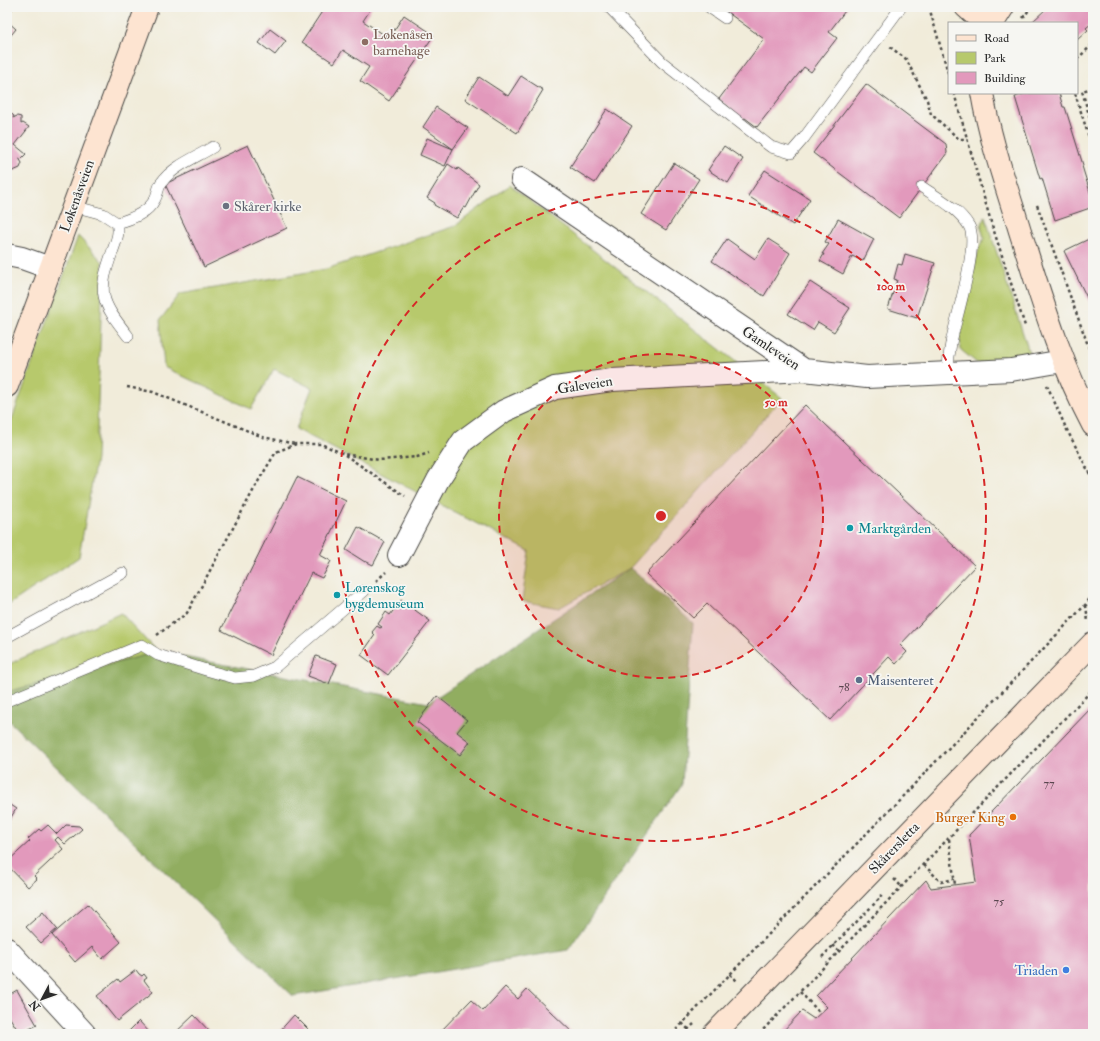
<svg xmlns="http://www.w3.org/2000/svg" width="1100" height="1041" font-family="'IM FELL Double Pica',serif">
<style>
.green{fill:#b7c96c;stroke:#717a4c}
.forest{fill:#91ad60;stroke:#5e6c46}
.building{fill:#e299bc}
.lines{fill:none;stroke-linecap:round;stroke-linejoin:round}
.lane-casing{stroke:#494845;stroke-width:12}
.street-casing{stroke:#494845;stroke-width:24}
.secondary-casing{stroke:#494845;stroke-width:24}
.path{stroke:#494845;stroke-width:2.5;stroke-dasharray:3 3;stroke-linecap:butt}
.lane{stroke:#fff;stroke-width:11}
.street{stroke:#fff;stroke-width:22}
.secondary{stroke:#fde4d1;stroke-width:22}
.ring{fill:none;stroke:#d62828;stroke-width:2;stroke-dasharray:7 5}
.education-dot{fill:#8d6e63;stroke:#f6f6f2;stroke-width:1.5}
.worship-dot{fill:#6b7280;stroke:#f6f6f2;stroke-width:1.5}
.culture-dot{fill:#0f9aa8;stroke:#f6f6f2;stroke-width:1.5}
.service-dot{fill:#5c6f8a;stroke:#f6f6f2;stroke-width:1.5}
.food-dot{fill:#e8710a;stroke:#f6f6f2;stroke-width:1.5}
.shop-dot{fill:#3f7fe0;stroke:#f6f6f2;stroke-width:1.5}
.labels{text-anchor:middle;dominant-baseline:central;stroke-width:3.5;stroke-linejoin:round;paint-order:stroke}
.number-label{font-size:12px;fill:#59464f}
.education-label{font-size:14px;fill:#785e54;stroke:#f6f6f2;text-anchor:start}
.street-label{font-size:14px;fill:#2b2b2b;stroke:#f6f6f2}
.worship-label{font-size:14px;fill:#5b616d;stroke:#f6f6f2;text-anchor:start}
.culture-label{font-size:14px;fill:#0d838f;stroke:#f6f6f2;text-anchor:start}
.service-label{font-size:14px;fill:#4e5e75;stroke:#f6f6f2;text-anchor:start}
.food-label{font-size:14px;fill:#c56008;stroke:#f6f6f2;text-anchor:end}
.shop-label{font-size:14px;fill:#366cbe;stroke:#f6f6f2;text-anchor:end}
.centre{fill:#d62828;stroke:#f6f6f2;stroke-width:2}
.ring-label{font-size:12px;text-anchor:middle;font-weight:bold;fill:#d62828;stroke:#f6f6f2;stroke-width:3.5;stroke-linejoin:round;paint-order:stroke}
</style>
<rect width="100%" height="100%" fill="#f6f6f2"/>
<filter id="ink" filterUnits="userSpaceOnUse"><feTurbulence type="fractalNoise" baseFrequency=".025" numOctaves="2"/><feDisplacementMap in="SourceGraphic" scale="8" xChannelSelector="R" yChannelSelector="G"/><feConvolveMatrix kernelMatrix="1 2 1 2 8 2 1 2 1" color-interpolation-filters="sRGB"/></filter>
<filter id="wash" filterUnits="userSpaceOnUse"><feTurbulence type="fractalNoise" baseFrequency=".012" numOctaves="4" result="noise"/><feDisplacementMap in="SourceGraphic" scale="16" xChannelSelector="R" yChannelSelector="G"/><feGaussianBlur stdDeviation="0.9" result="paint"/><feColorMatrix in="noise" values="0 0 0 0 0 0 0 0 0 0 0 0 0 0 0 0 0 1.4 0 .05"/><feComposite in="paint" operator="in"/></filter>
<g filter="url(#wash)">
<rect width="100%" height="100%" fill="#f1ecda"/>
<path class="green" d="M510,185L782,398L630,568L559,608L522,601L529,551L296,429L312,388L274,369L251,409L164,367L160,320L180,294L326,269L455,226Z
M985,216L1029,352L1020,358L978,364L961,350L959,333L979,248L984,238L981,227Z
M78,236L103,262L96,459L79,557L7,606V433Z
M121,613L157,652L7,692V665Z"/>
<path class="forest" d="M630,568L693,623L682,784L568,950L293,996L7,719V692L157,652L428,703Z"/>
<g id="blocks">
<path class="building" d="M7,7H14L7,16Z
M325,7H372L363,21L389,38L404,15L434,35L389,101L360,81L369,67L343,50L334,63L302,42Z
M720,7H848L829,32L837,38L811,72L804,67L757,127L745,118L740,120L731,113L730,108L719,99L764,39Z
M1048,7H1093V22L1086,28L1088,30L1077,40V23H1031Z
M7,21L16,29L7,40Z
M270,29L286,41L275,55L259,43Z
M521,76L543,90L517,133L465,99L479,77L508,96Z
M866,84L946,144L947,153L899,218L813,153Z
M1026,93H1059L1063,107H1065L1083,165L1082,166L1093,202V207L1055,220L1042,178L1040,179L1015,97Z
M436,107L468,128L453,149L423,127Z
M607,109L632,126L595,183L570,167Z
M7,110L14,116L13,118L17,116L21,117V124L23,123L29,127L15,145L26,154L21,159L19,158L22,163L20,168L13,171L8,167L12,171L7,178Z
M427,138L453,149L445,166L420,155Z
M248,145L287,228L204,267L165,184Z
M724,146L743,159L728,183L708,170Z
M674,163L699,179L666,230L641,214Z
M448,164L457,170L458,168L479,184L466,208L464,207L457,218L434,205L435,203L427,198Z
M765,170L810,199L793,225L748,196Z
M838,219L874,239L863,261L852,256L843,274L820,261L824,254H822L829,244L825,242Z
M1093,237V310L1064,251Z
M727,239L755,259L768,239L790,253L764,296L712,261Z
M905,254L935,263L917,318L888,309L897,280L894,279L898,264L902,265Z
M810,282L850,308L834,332L818,322L813,330L788,314Z
M805,405L975,566L900,645L907,652L896,664L889,657L830,720L707,604L693,618L646,574Z
M297,477L346,501L320,555L331,561L322,578L311,573L271,655L221,630Z
M358,527L385,542L373,565L365,561V562L346,550Z
M401,600L430,621L388,675L361,655L375,635L372,632L377,626L380,628L382,627L378,624L386,612L390,615Z
M316,656L337,664L329,684L308,676Z
M437,696L467,720L457,732L470,742L460,755L417,722Z
M1093,706V1034H780L802,1011L814,1019L827,1007L816,996L926,880L931,888L976,882L969,835Z
M7,803L16,809L7,824Z
M48,825L57,834L66,825L79,826L82,829L65,844L58,837L55,840L63,849L34,876L37,879L28,887L7,865V862L30,841L28,839L39,829L41,831Z
M88,904L121,942L102,959L92,947L75,962L52,935Z
M43,912L57,929L41,943L26,927Z
M136,970L139,974L142,976L144,974L147,978L144,980L153,992L117,1021L97,996L118,979L120,982Z
M505,987L518,999L527,989L574,1034H438L471,1000L483,1011Z
M17,990L37,1025L20,1034L7,1013V996Z
M194,1015L212,1034H174Z
M294,1015L313,1034H277Z
M139,1021L151,1034H126Z"/>
</g>
</g>
<g filter="url(#ink)">
<use href="#blocks" fill-opacity="0" stroke="#494845" stroke-width="1"/>
<g class="lines">
<defs>
<path id="lane" d="M609,7L662,62L771,147L791,153L804,138L901,7
M709,7L725,18
M922,187C938,198 959,209 969,226C980,244 955,320 951,343C949,353 948,363 948,373
M73,206L103,214L117,223C120,233 116,241 113,250C97,294 100,300 128,336
M117,223C132,219 148,213 155,199C158,194 158,186 162,182C173,166 197,157 213,147
M7,637L123,573
M7,701L142,645L158,655L206,670L235,678L254,676L275,667L364,591"/>
<path id="street" d="M522,179L804,370L867,377L1011,370L1063,361
M7,255L22,258L50,268
M399,555L438,480L463,441L504,411L555,388L612,380L804,370
M7,949L85,1034"/>
<path id="secondary" d="M966,7L984,23
M993,23L1003,7
M982,93C990,140 1006,185 1020,231C1041,297 1060,363 1093,425
M7,386L147,7
M714,1034L1093,643"/>
</defs>
<use href="#lane" class="lane-casing"/>
<use href="#street" class="street-casing"/>
<use href="#secondary" class="secondary-casing"/>
<path class="path" d="M929,7L949,76
M1023,18L1031,7
M890,47L906,59L927,100L931,114L959,139H967
M1077,59L1093,44
M1093,88L1082,91L1093,128
M954,93L991,222L1025,326
M1075,93L1093,150
M1037,205L1093,359
M1047,385L1066,428L1093,480
M127,387L153,392L263,437L295,444
M345,455L405,496
M376,581L386,572
M1086,605L1088,622
M157,635L187,613L259,480L276,452L296,444H321L344,454L379,460L417,457L429,453
M949,839L955,885
M924,865L941,882L954,879
M894,879L902,887
M833,945L840,952
M822,957L881,897V894
M730,974L737,981
M800,992L820,1013
M682,1023L689,1030
M672,1034L903,796L1086,604L1093,594
M683,1034L694,1024
M759,1034L1093,689"/>
<use href="#lane" class="lane"/>
<use href="#street" class="street"/>
<use href="#secondary" class="secondary"/>
</g>
</g>
<circle cx="661" cy="516" r="162" fill="#d62828" fill-opacity=".12"/>
<g class="ring">
<circle cx="661" cy="516" r="162"/>
<circle cx="661" cy="516" r="325"/>
</g>
<circle class="education-dot" cx="365" cy="42" r="4"/>
<circle class="worship-dot" cx="226" cy="206" r="4"/>
<g class="culture-dot">
<circle cx="850" cy="528" r="4"/>
<circle cx="337" cy="595" r="4"/>
</g>
<circle class="service-dot" cx="859" cy="680" r="4"/>
<circle class="food-dot" cx="1013" cy="817" r="4"/>
<circle class="shop-dot" cx="1066" cy="970" r="4"/>
<g class="labels">
<g class="number-label">
<text x="844" y="687">78</text>
<text x="1049" y="783">77</text>
<text x="999" y="901">75</text>
</g>
<g class="education-label">
<text x="373" y="34">Løkenåsen<tspan x="373" dy="16">barnehage</tspan></text>
</g>
<g class="street-label">
<text transform="translate(77 196) rotate(-70)">Løkenåsveien</text>
<text transform="translate(771 348) rotate(34)">Gamleveien</text>
<text transform="translate(585 385) rotate(-9)">Galeveien</text>
<text transform="translate(894 848) rotate(-46)">Skårersletta</text>
</g>
<g class="worship-label">
<text x="234" y="206">Skårer kirke</text>
</g>
<g class="culture-label">
<text x="858" y="528">Marktgården</text>
<text x="345" y="587">Lørenskog<tspan x="345" dy="16">bygdemuseum</tspan></text>
</g>
<g class="service-label">
<text x="867" y="680">Maisenteret</text>
</g>
<g class="food-label">
<text x="1005" y="817">Burger King</text>
</g>
<g class="shop-label">
<text x="1058" y="970">Triaden</text>
</g>
</g>
<circle cx="661" cy="516" r="6" class="centre"/>
<g class="ring-label">
<text x="891" y="290">100 m</text>
<text x="776" y="406">50 m</text>
</g>
<rect width="1100" height="1041" fill="none" stroke="#f6f6f2" stroke-width="24"/>
<rect x="948" y="22" width="130" height="72" fill="#f6f6f2" stroke="#a5a5a2"/>
<rect x="956" y="35" width="20" height="6" fill="#fde4d1" stroke="#a5a5a2"/>
<text x="984" y="42" font-size="12" fill="#2b2b2b">Road</text>
<rect x="956" y="52" width="20" height="12" fill="#b7c96c" stroke="#a5a5a2"/>
<text x="984" y="62" font-size="12" fill="#2b2b2b">Park</text>
<rect x="956" y="72" width="20" height="12" fill="#e299bc" stroke="#a5a5a2"/>
<text x="984" y="82" font-size="12" fill="#2b2b2b">Building</text>
<g transform="translate(42 999) rotate(229)" stroke="#f6f6f2" stroke-width="3" paint-order="stroke">
<path d="M0-3L7 15L0 10L-7 15Z" fill="#2b2b2b"/>
<text y="-6" font-size="11" font-weight="bold" text-anchor="middle" fill="#2b2b2b">N</text>
</g>
</svg>
